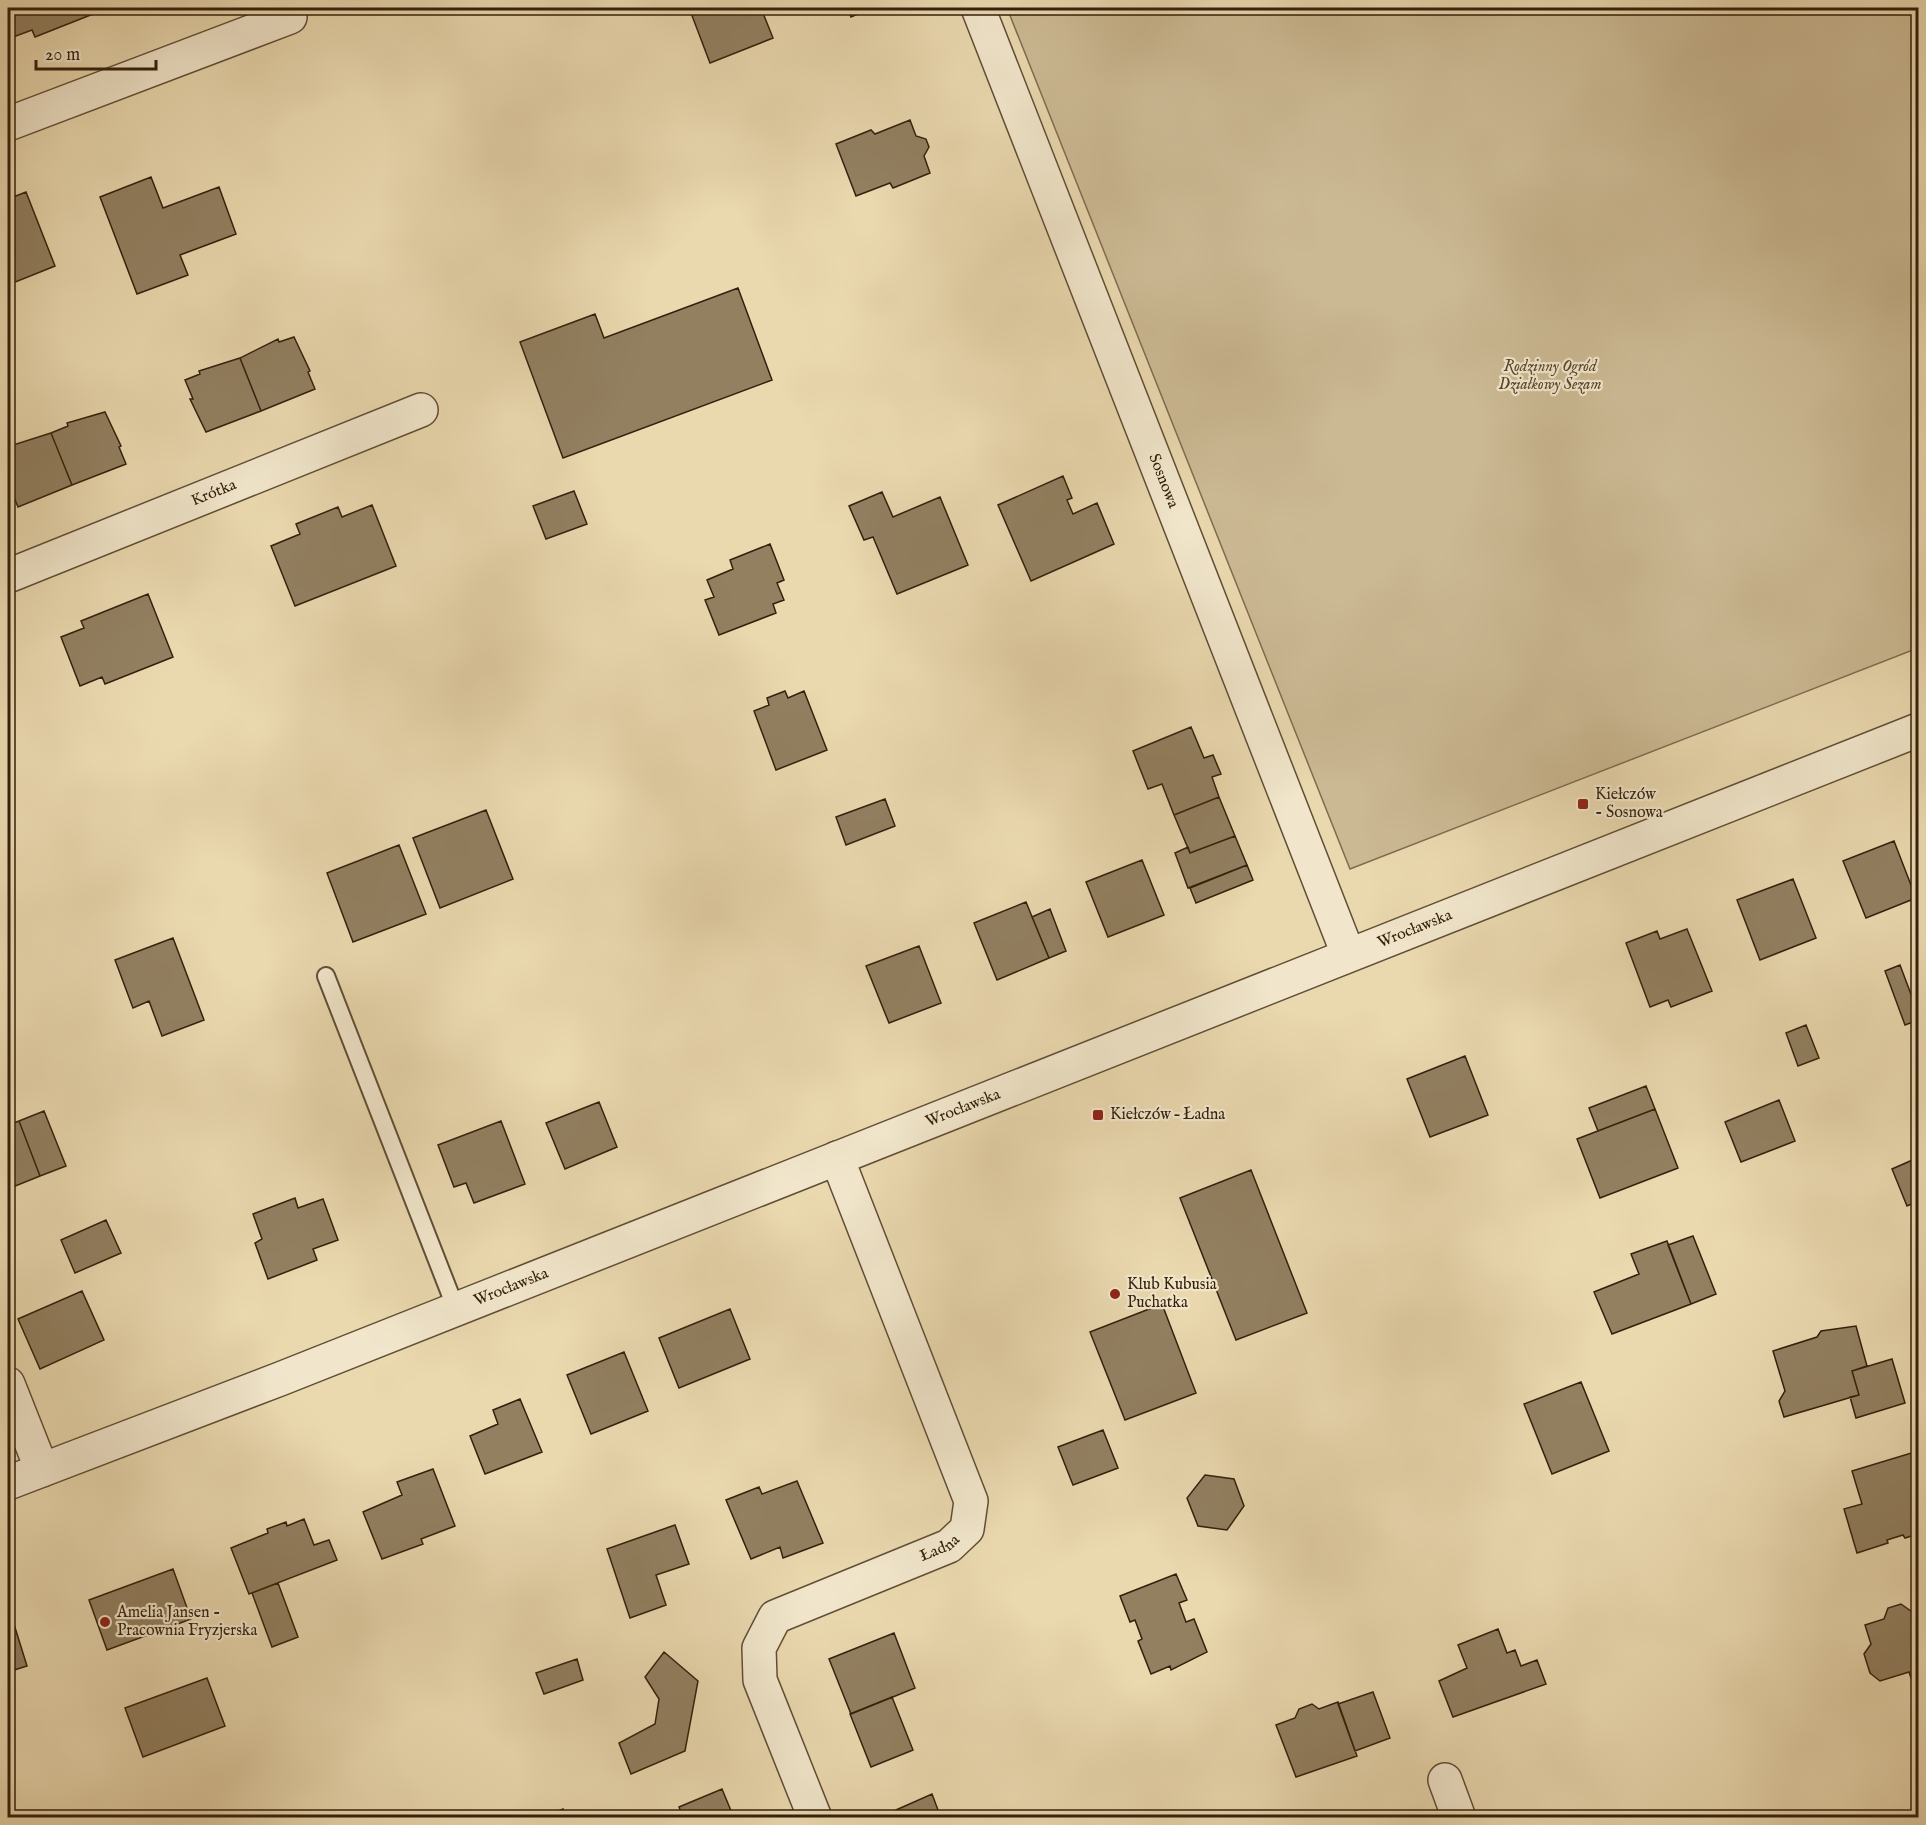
<svg xmlns="http://www.w3.org/2000/svg" width="1926" height="1825" font-family="'IM FELL English',serif">
<style>
.green{fill:#cbb993;stroke:#7f6c50;stroke-width:1.5}
.building{fill:#928061;stroke:#33200c;stroke-width:1.5}
.lines{fill:none;stroke-linecap:round;stroke-linejoin:round}
.service-casing{stroke:#614e35;stroke-width:20}
.minor-casing{stroke:#614e35;stroke-width:36}
.tertiary-casing{stroke:#614e35;stroke-width:36}
.service{stroke:#f1e6cb;stroke-width:16}
.minor{stroke:#f1e6cb;stroke-width:33}
.tertiary{stroke:#f1e6cb;stroke-width:33}
.poi-dot{fill:#8f2418;stroke:#f1e6cb;stroke-width:2}
.labels{text-anchor:middle;dominant-baseline:central;stroke-width:4.5;stroke-linejoin:round;paint-order:stroke}
.park-label{font-size:16px;font-style:italic;fill:#59462e;stroke:#f1e6cb}
.street-label{font-size:16px;fill:#33200c;stroke:#f1e6cb}
.poi-label{font-size:16px;fill:#33200c;stroke:#f1e6cb;text-anchor:start}
</style>
<rect width="100%" height="100%" fill="#ead8af"/>
<filter id="stains"><feTurbulence type="fractalNoise" baseFrequency=".00333" numOctaves="4"/><feColorMatrix values="0 0 0 0 .2 0 0 0 0 .09 0 0 0 0 .02 0 0 0 .5 -.17"/></filter>
<radialGradient id="worn" r=".72"><stop offset=".6" stop-color="#630" stop-opacity="0"/><stop offset="1" stop-color="#630" stop-opacity=".3"/></radialGradient>
<path class="green" d="M1007,8H1918V648L1350,869Z"/>
<path class="building" d="M8,8H97L91,10L93,14L35,37L32,30L8,39Z
M705,8H761L773,38L710,63L691,13Z
M847,8H872L851,17Z
M910,120L916,136L926,139L929,147L924,156L930,173L893,188L890,183L856,196L836,144L871,130L875,134Z
M151,177L163,208L219,187L236,234L180,255L188,275L137,294L100,197Z
M26,192L55,266L8,285V199Z
M738,288L772,380L563,458L520,342L595,314L604,338Z
M294,337L310,371L308,372L315,389L261,411L240,358L278,339L279,342Z
M240,358L261,411L206,432L190,399H193L185,380L200,374L199,371Z
M105,412L121,446L119,447L126,464L72,485L51,433L68,426L67,423Z
M51,433L72,485L18,507L11,490L8,489L10,446Z
M1063,476L1072,498L1067,500L1073,514L1097,503L1114,544L1031,581L998,505Z
M574,491L587,524L546,539L533,506Z
M882,492L893,517L940,497L968,565L897,594L873,537L864,540L849,506Z
M372,505L396,566L295,606L271,546L300,534L296,524L338,507L342,517Z
M770,544L784,580L777,583L784,600L773,604L776,613L719,635L705,600L714,597L707,580L733,569L730,560Z
M148,594L173,657L105,684L102,677L80,686L61,637L84,628L81,621Z
M785,691L788,698L804,691L827,750L776,770L754,711L769,705L767,698Z
M1191,727L1204,758L1213,755L1221,774L1212,777L1219,797L1174,815L1162,784L1148,789L1133,751Z
M1219,797L1235,836L1190,853L1174,815Z
M885,799L895,826L846,845L836,817Z
M486,810L513,879L440,908L413,838Z
M1235,836L1247,865L1188,888L1175,853L1188,847L1190,853Z
M1894,841L1916,898L1866,918L1843,861Z
M399,845L426,914L353,942L327,873Z
M1142,860L1164,915L1108,937L1086,882Z
M1247,865L1253,880L1196,903L1190,888Z
M1793,879L1816,938L1760,960L1737,900Z
M1026,902L1049,958L997,980L974,923Z
M1050,909L1066,951L1049,958L1032,917Z
M1687,929L1712,991L1671,1007L1668,1000L1650,1007L1626,943L1657,931L1660,939Z
M173,938L204,1020L162,1036L149,1001L133,1008L115,960Z
M919,946L941,1003L889,1023L866,966Z
M1900,965L1918,1013V1020L1905,1025L1885,971Z
M1806,1025L1819,1058L1798,1066L1786,1033Z
M1465,1056L1488,1115L1430,1137L1407,1079Z
M1646,1086L1655,1109L1598,1131L1589,1108Z
M1779,1100L1795,1141L1741,1162L1725,1122Z
M599,1102L617,1147L565,1169L546,1123Z
M1655,1109L1678,1168L1600,1198L1577,1139Z
M44,1111L66,1166L40,1176L19,1121Z
M19,1121L40,1176L8,1189V1125Z
M501,1121L525,1184L474,1203L466,1183L454,1187L438,1145Z
M1918,1145V1201L1907,1206L1892,1169L1917,1158L1912,1147Z
M1251,1170L1307,1313L1236,1340L1180,1198Z
M295,1198L298,1208L323,1199L338,1240L313,1249L317,1260L268,1279L255,1243L262,1239L253,1214Z
M106,1220L121,1253L75,1273L61,1240Z
M1693,1236L1716,1294L1691,1304L1668,1245Z
M1667,1241L1691,1304L1612,1334L1594,1292L1639,1274L1631,1254Z
M82,1291L104,1340L40,1369L18,1319Z
M1162,1304L1196,1393L1125,1420L1090,1332Z
M730,1309L750,1359L679,1388L659,1338Z
M1856,1326L1867,1366L1852,1371L1859,1395L1784,1417L1779,1401L1785,1391L1773,1351L1817,1337L1821,1331Z
M624,1352L648,1411L591,1434L567,1375Z
M1892,1359L1905,1403L1856,1418L1850,1397L1859,1395L1852,1371Z
M1581,1382L1609,1451L1552,1474L1524,1404Z
M520,1399L542,1452L485,1474L470,1436L498,1424L493,1410Z
M1103,1430L1118,1468L1073,1485L1058,1447Z
M1918,1451V1534L1905,1538L1903,1535L1887,1540L1888,1543L1857,1553L1844,1509L1862,1504L1852,1471Z
M433,1469L455,1526L421,1539L423,1544L382,1559L363,1512L402,1495L397,1482Z
M1205,1475L1234,1479L1244,1506L1227,1530L1198,1526L1187,1498Z
M797,1481L823,1543L783,1558L780,1547L751,1559L726,1500L759,1487L762,1494Z
M304,1519L314,1545L329,1540L337,1560L249,1594L231,1548L268,1533L267,1529L286,1522L287,1526Z
M675,1525L689,1564L656,1575L666,1605L630,1618L607,1549Z
M173,1569L191,1619L107,1650L89,1600Z
M1176,1574L1187,1600L1179,1603L1186,1622L1194,1619L1207,1652L1171,1670L1170,1666L1151,1674L1138,1641L1142,1639L1135,1620L1130,1622L1120,1596Z
M278,1583L298,1637L272,1647L252,1593Z
M1901,1604L1911,1611L1918,1609V1676L1911,1678L1909,1672L1880,1681L1870,1673L1864,1654L1871,1644L1865,1625L1884,1619L1888,1608Z
M8,1605L27,1666L8,1672Z
M1498,1629L1507,1653L1515,1650L1521,1666L1537,1660L1546,1684L1453,1717L1439,1681L1467,1668L1458,1645Z
M894,1633L915,1688L851,1714L829,1659Z
M664,1652L698,1681L685,1751L631,1774L619,1743L655,1724L659,1699L645,1677Z
M577,1659L583,1680L544,1694L536,1673Z
M207,1678L225,1726L143,1757L125,1708Z
M1373,1692L1390,1738L1355,1751L1338,1704Z
M892,1697L913,1750L871,1767L850,1714Z
M1338,1702L1357,1756L1296,1777L1276,1725L1295,1718L1299,1709L1312,1704L1319,1709Z
M722,1789L734,1818H683L679,1807Z
M8,1791L16,1818H8Z
M932,1794L941,1818H899L896,1810Z
M563,1809L566,1818H542Z"/>
<g class="lines">
<defs>
<path id="service" d="M326,976L456,1309"/>
<g id="minor">
<path id="s1" d="M978,8L1348,954"/>
<path d="M8,124L290,17"/>
<path id="s2" d="M8,576L421,410"/>
<path d="M8,1384L42,1470"/>
<path d="M1445,1780L1459,1818"/>
<path id="s3" d="M815,1818L760,1680L759,1648L775,1617L949,1546L967,1529L971,1501L837,1158"/>
</g>
<g id="tertiary">
<path id="s4" d="M8,1483L280,1379L1918,730"/>
</g>
</defs>
<use href="#service" class="service-casing"/>
<use href="#minor" class="minor-casing"/>
<use href="#tertiary" class="tertiary-casing"/>
<use href="#service" class="service"/>
<use href="#minor" class="minor"/>
<use href="#tertiary" class="tertiary"/>
</g>
<g class="poi-dot">
<rect x="1577" y="798" width="12" height="12" rx="3"/>
<rect x="1092" y="1109" width="12" height="12" rx="3"/>
<circle cx="1115" cy="1294" r="6"/>
<circle cx="105" cy="1622" r="6"/>
</g>
<g class="labels">
<g class="park-label">
<text x="1550" y="367">Rodzinny Ogród<tspan x="1550" dy="18">Działkowy Sezam</tspan></text>
</g>
<g class="street-label">
<text stroke="none"><textPath href="#s1" startOffset="508">Sosnowa</textPath></text>
<text stroke="none"><textPath href="#s2" startOffset="222">Krótka</textPath></text>
<text stroke="none"><textPath href="#s4" startOffset="1512">Wrocławska</textPath></text>
<text stroke="none"><textPath href="#s4" startOffset="1026">Wrocławska</textPath></text>
<text stroke="none"><textPath href="#s4" startOffset="540">Wrocławska</textPath></text>
<text stroke="none"><textPath href="#s3" startOffset="394">Ładna</textPath></text>
</g>
<g class="poi-label">
<text x="1595" y="795">Kiełczów<tspan x="1595" dy="18">- Sosnowa</tspan></text>
<text x="1110" y="1115">Kiełczów – Ładna</text>
<text x="1127" y="1285">Klub Kubusia<tspan x="1127" dy="18">Puchatka</tspan></text>
<text x="117" y="1613">Amelia Jansen -<tspan x="117" dy="18">Pracownia Fryzjerska</tspan></text>
</g>
</g>
<rect width="1926" height="1825" fill="none" stroke="#ead8af" stroke-width="30"/>
<rect x="9" y="9" width="1908" height="1807" fill="none" stroke="#33200c" stroke-width="3"/>
<rect x="15" y="15" width="1896" height="1795" fill="none" stroke="#33200c" stroke-width="1.5"/>
<path d="M36 60v9h120v-9" fill="none" stroke="#33200c" stroke-width="3"/>
<text x="45" y="60" font-size="18" fill="#33200c" stroke="#f1e6cb" stroke-width="4.5" paint-order="stroke">20 m</text>
<rect width="100%" height="100%" filter="url(#stains)"/>
<rect width="100%" height="100%" fill="url(#worn)"/>
</svg>
